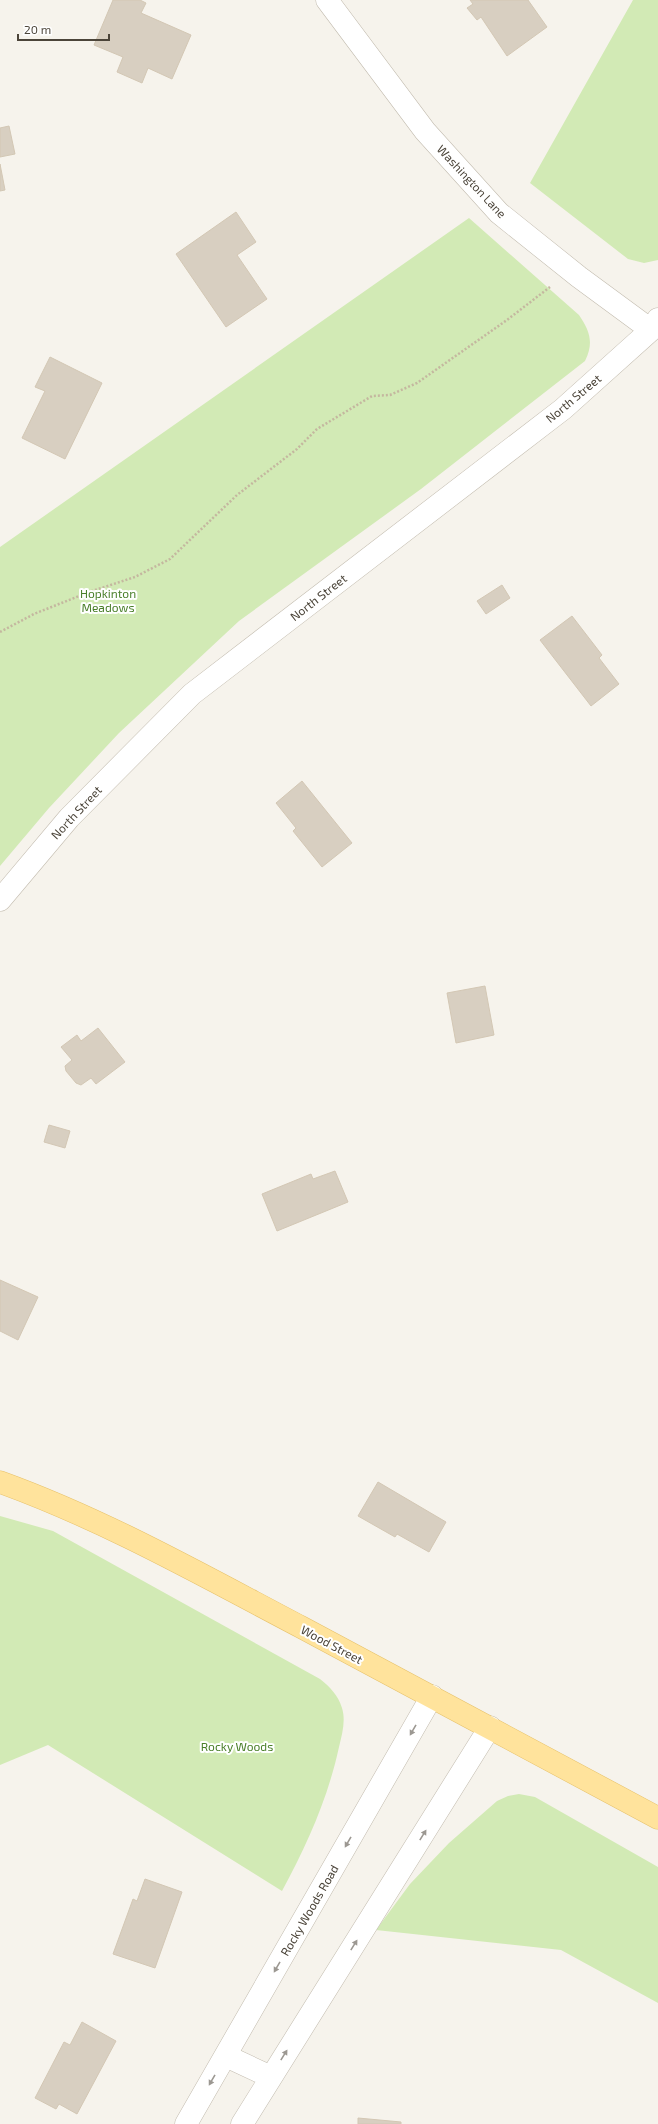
<svg xmlns="http://www.w3.org/2000/svg" width="658" height="2124" font-family="'Exo 2',sans-serif">
<style>
.green{fill:#d2eab5}
.building{fill:#d8cfc1;stroke:#d3c7b4}
.lines{fill:none;stroke-linecap:round;stroke-linejoin:round}
.minor-casing{stroke:#c2bbae;stroke-width:23}
.major-casing{stroke:#e6c16a;stroke-width:23}
.path{stroke:#c4b79f;stroke-width:2.5;stroke-dasharray:2 2;stroke-linecap:butt}
.minor{stroke:#fff;stroke-width:22}
.major{stroke:#ffe39c;stroke-width:22}
.oneway{fill:#9c9892}
.labels{text-anchor:middle;dominant-baseline:central;stroke-width:4;stroke-linejoin:round;paint-order:stroke}
.street-label{font-size:12px;fill:#4b4439;stroke:#fff}
.park-label{font-size:12px;fill:#4a7f2a;stroke:#fff}
</style>
<rect width="100%" height="100%" fill="#f6f3ec"/>
<path class="green" d="M633,0H658V260L644,263L628,259L530,183Z
M469,218L579,315C590,331 594,343 585,361L421,489L239,621L119,733L49,808L0,866V547Z
M0,1516L53,1531L320,1679C330,1687 338,1695 342,1708C346,1721 342,1734 339,1747C328,1798 307,1845 282,1891L48,1745L0,1765Z
M519,1794L535,1797L658,1867V2003L561,1950L376,1930L410,1884L449,1843L497,1801L508,1796Z"/>
<path class="building" d="M113,0H140L146,3L141,13L191,35L172,79L148,68L142,83L117,72L123,57L94,45Z
M470,0H528L547,27L507,56L481,17L477,20L467,8L473,4Z
M9,126L15,154L0,157V128Z
M0,164L5,190L0,191Z
M236,212L256,242L237,255L267,299L226,327L176,254Z
M50,357L102,383L65,459L22,438L45,391L35,387Z
M502,585L510,598L486,614L477,601Z
M572,616L602,655L599,658L619,684L591,706L540,640Z
M302,781L352,843L322,867L293,831L296,828L276,803Z
M485,986L494,1035L456,1043L447,993Z
M98,1028L125,1062L96,1084L91,1078L81,1085L76,1083L66,1071L65,1066L72,1060L61,1047L77,1035L81,1041Z
M49,1125L70,1131L65,1148L44,1142Z
M335,1171L348,1202L277,1231L262,1194L311,1174L313,1179Z
M0,1280L38,1297L18,1340L0,1331Z
M378,1482L446,1522L429,1552L397,1534L395,1537L358,1516Z
M145,1879L182,1892L155,1968L113,1954L133,1899L137,1901Z
M82,2022L116,2041L77,2114L59,2104L56,2109L35,2098L64,2042L70,2045Z
M358,2118L401,2122V2124H358Z"/>
<g class="lines">
<defs>
<path id="minor" d="M327,0L425,131L499,213L579,277L651,330
M0,900L69,818L192,694L563,409L651,330L658,319
M226,2056L271,2077
M186,2124L432,1696
M242,2124L490,1727"/>
<path id="major" d="M0,1482C105,1520 202,1575 301,1627C420,1691 539,1754 658,1818"/>
</defs>
<use href="#minor" class="minor-casing"/>
<use href="#major" class="major-casing"/>
<path class="path" d="M0,632L34,614L89,592L135,577L170,559L237,495L297,449L317,429L372,396L390,395L417,383L507,320L550,287"/>
<use href="#minor" class="minor"/>
<use href="#major" class="major"/>
</g>
<defs><path id="oneway-solid" d="M-6-.8H1V-3.2L6.5 0L1 3.2V.8H-6Z"/></defs>
<g class="oneway">
<use href="#oneway-solid" transform="translate(413 1730) rotate(120)"/>
<use href="#oneway-solid" transform="translate(423 1835) rotate(-58)"/>
<use href="#oneway-solid" transform="translate(348 1842) rotate(120)"/>
<use href="#oneway-solid" transform="translate(354 1945) rotate(-58)"/>
<use href="#oneway-solid" transform="translate(277 1967) rotate(120)"/>
<use href="#oneway-solid" transform="translate(284 2055) rotate(-58)"/>
<use href="#oneway-solid" transform="translate(212 2080) rotate(120)"/>
</g>
<g class="labels">
<g class="street-label">
<text transform="translate(472 181) rotate(47)">Washington Lane</text>
<text transform="translate(573 398) rotate(-40)">North Street</text>
<text transform="translate(318 597) rotate(-38)">North Street</text>
<text transform="translate(76 812) rotate(-47)">North Street</text>
<text transform="translate(332 1644) rotate(28)">Wood Street</text>
<text transform="translate(309 1910) rotate(-60)">Rocky Woods Road</text>
</g>
<g class="park-label">
<text x="108" y="593">Hopkinton<tspan x="108" dy="14">Meadows</tspan></text>
<text x="237" y="1746">Rocky Woods</text>
</g>
</g>
<path d="M18 34v6h91v-6" fill="none" stroke="#4b4439" stroke-width="2"/>
<text x="24" y="34" font-size="12" fill="#4b4439" stroke="#ffffff" stroke-width="3" paint-order="stroke">20 m</text>
</svg>
